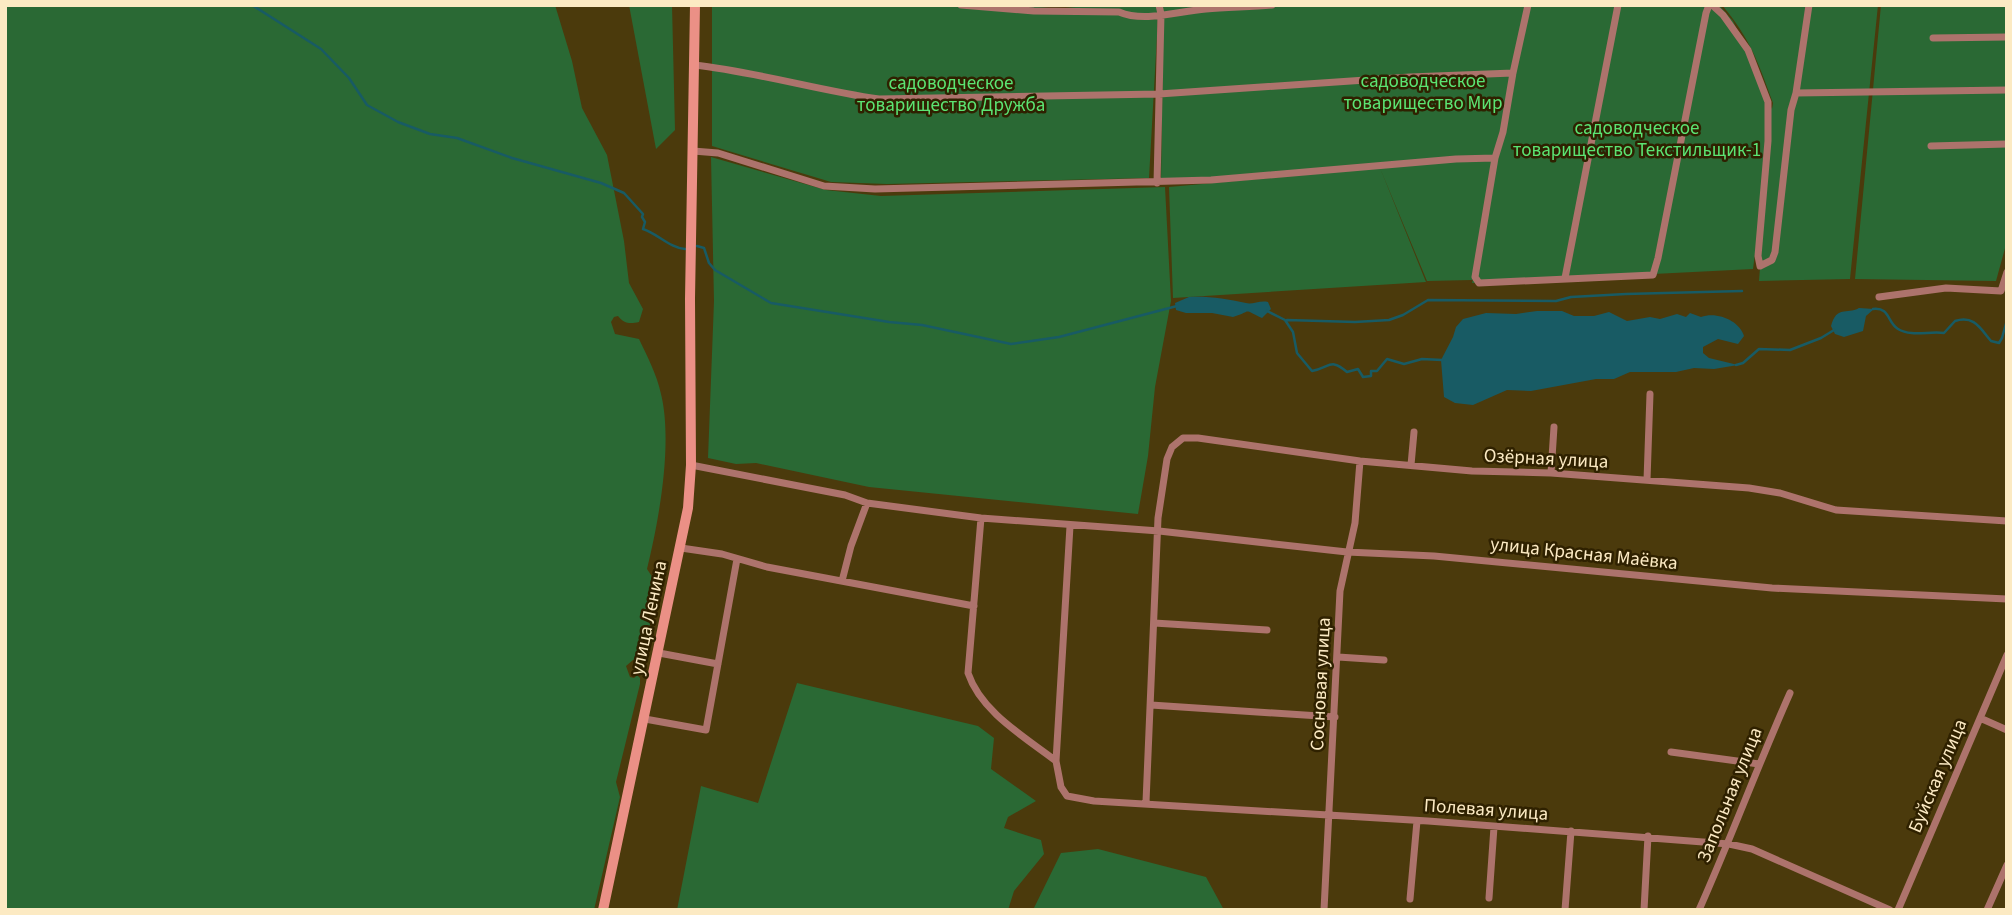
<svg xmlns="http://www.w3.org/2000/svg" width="2012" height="915" font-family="'Source Sans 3',sans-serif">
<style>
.green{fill:#2a6934}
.water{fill:#185b64}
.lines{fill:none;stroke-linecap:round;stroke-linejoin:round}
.stream{stroke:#185b64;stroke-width:2.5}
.street{stroke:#ad736c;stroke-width:7}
.secondary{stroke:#eb9086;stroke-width:10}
.labels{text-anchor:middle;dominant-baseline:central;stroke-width:5;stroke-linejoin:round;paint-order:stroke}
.park-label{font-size:19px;fill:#5be472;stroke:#2f2100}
.street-label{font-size:19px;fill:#fceac3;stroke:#2f2100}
</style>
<rect width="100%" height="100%" fill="#4b3a0c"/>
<path class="green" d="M5,5H555L572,61L582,108L607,155L624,241L629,283L643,309L639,322C630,324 624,324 618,316L614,317L611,322L615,334L639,339C647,356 657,375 661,394C673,443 659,520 647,569L653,578H660L664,581L649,628L648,649L643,660H633L626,666L630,677L634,678L637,675L640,678V684L616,782L620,797L594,910H5Z
M629,5H672L675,130L656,149Z
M712,5H1016L1158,18L1149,178L887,184L831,182L712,146Z
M1047,5H1158V16L1055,6Z
M1161,5H1719L1733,21L1772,109L1773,103C1758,62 1751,40 1722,5H1878L1850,279L1759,281L1769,148L1753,269L1472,283L1474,274L1472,280L1427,281L1380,168L1426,282L1173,298L1169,187L1336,172L1161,180L1163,48Z
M1881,5H2007V241L1996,281L1855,279Z
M711,157L826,190L881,196L1165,187L1171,301L1155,387L1148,456L1138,514L869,487L756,463L736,464L708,458L714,301Z
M797,683L978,726L994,738L991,769L1036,801L1008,817L1004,828L1041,840L1044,854L1014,891L1008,910H677L701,786L758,803Z
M1098,849L1206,877L1224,910H1033L1061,853Z"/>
<path class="water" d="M1189,297C1209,296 1227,299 1246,303C1252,305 1260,300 1268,302L1271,309L1262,318C1241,308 1253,311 1233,317L1212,313H1186L1176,310L1175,303Z
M1859,308L1874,309L1866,316L1863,331L1844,337L1835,334L1831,326C1837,305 1846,315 1859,308Z
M1537,311H1562L1574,316H1594L1609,312L1627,321L1650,317L1660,319L1677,314L1686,317L1690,313L1701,317C1717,311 1740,321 1744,336L1738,344L1718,339L1703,347V353L1709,358L1738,365L1714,369L1694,368L1676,372H1630L1614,379H1596L1531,391L1507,390L1473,405L1455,403L1444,397L1441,360L1453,337L1456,327L1463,319L1486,313L1516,314Z"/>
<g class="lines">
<path class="stream" d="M252,5L321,49L349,78L367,105L398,122L430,134L457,138L512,158L601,183L624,193L643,214L642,217L645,222L643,229C658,234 670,248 685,249
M697,246L704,248L709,263L715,270L771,303L889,322L922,325L1011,344L1059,337L1177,306
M1873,309C1890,307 1887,322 1898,329C1911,337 1929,331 1944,333L1955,321C1974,315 1980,328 1991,341L1999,343L2002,338L2007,320
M1267,311L1285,320L1293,332L1297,353L1312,371C1330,368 1330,357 1347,372L1358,369L1363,377L1371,376V371H1377L1387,359L1404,364L1422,359L1442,360
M1287,320L1355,322L1389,320L1403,315L1428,300L1556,301L1571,297L1626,294L1742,291
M1736,365L1743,363L1759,349L1790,350L1821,338L1834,330"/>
<path class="street" d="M961,5L1034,11L1119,12C1145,23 1178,11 1206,9C1227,7 1250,7 1272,5
M1528,5L1513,73L1503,132L1495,158L1475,277L1479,283L1653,275L1658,258L1706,13L1709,5
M1712,5L1723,15L1748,50L1768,102V141L1758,256L1760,266L1772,260L1775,252L1791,110L1796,93L1809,5
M1933,38L2007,37
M694,65C757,72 817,90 879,99L1159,94L1410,77L1513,73
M1796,93L2007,90
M1931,146L2007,144
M693,151L718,153L824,186L875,189L1211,180L1456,159L1495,158
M1157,183L1161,14L1159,5
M1565,278L1618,5
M1879,297L1946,288L2001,291L2007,272
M691,465L845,495L867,503L981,518L1159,531L1347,552L1434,556L1772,588L2007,599
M1411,465L1414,432
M1551,473L1554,427
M1647,480L1650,394
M981,518L968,673C981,712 1025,737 1056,761
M1070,526L1056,761L1061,787L1067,796L1094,801L1428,821L1729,844L1752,849L1890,910
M681,548L722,554L767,567L974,606
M842,581L851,546L867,503
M1154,623L1267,630
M659,653L718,664
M1338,657L1384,660
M1151,705L1335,717
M1980,718L2007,730
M645,719L706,730L737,559
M1671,752L1759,764
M1146,802L1158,518L1167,459L1172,447L1183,438H1198L1360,461L1472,471L1551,473L1749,488L1780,493L1836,510L2007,521
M1489,898L1494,827
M1410,899L1417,821
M1324,910L1340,591L1355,523L1360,461
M1565,910L1571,831
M1644,910L1648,836
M1699,910C1731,838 1758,765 1790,693
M1898,910L2007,655
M1987,910L2007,865"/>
<path class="secondary" d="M603,910L688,508L691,465L690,299L695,5"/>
</g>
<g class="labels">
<g class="park-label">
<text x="1423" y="81">садоводческое<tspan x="1423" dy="22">товарищество Мир</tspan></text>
<text x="951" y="83">садоводческое<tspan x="951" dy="22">товарищество Дружба</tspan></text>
<text x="1637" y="128">садоводческое<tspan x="1637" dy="22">товарищество Текстильщик-1</tspan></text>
</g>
<g class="street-label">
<text transform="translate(1546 459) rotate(3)">Озёрная улица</text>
<text transform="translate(1584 554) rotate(6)">улица Красная Маёвка</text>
<text transform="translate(649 618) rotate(-78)">улица Ленина</text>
<text transform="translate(1321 684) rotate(-87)">Сосновая улица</text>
<text transform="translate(1938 776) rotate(-67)">Буйская улица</text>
<text transform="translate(1730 795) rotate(-68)">Запольная улица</text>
<text transform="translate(1486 810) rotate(4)">Полевая улица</text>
</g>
</g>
<rect width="2012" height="915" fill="none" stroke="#fceac3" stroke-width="14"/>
</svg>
